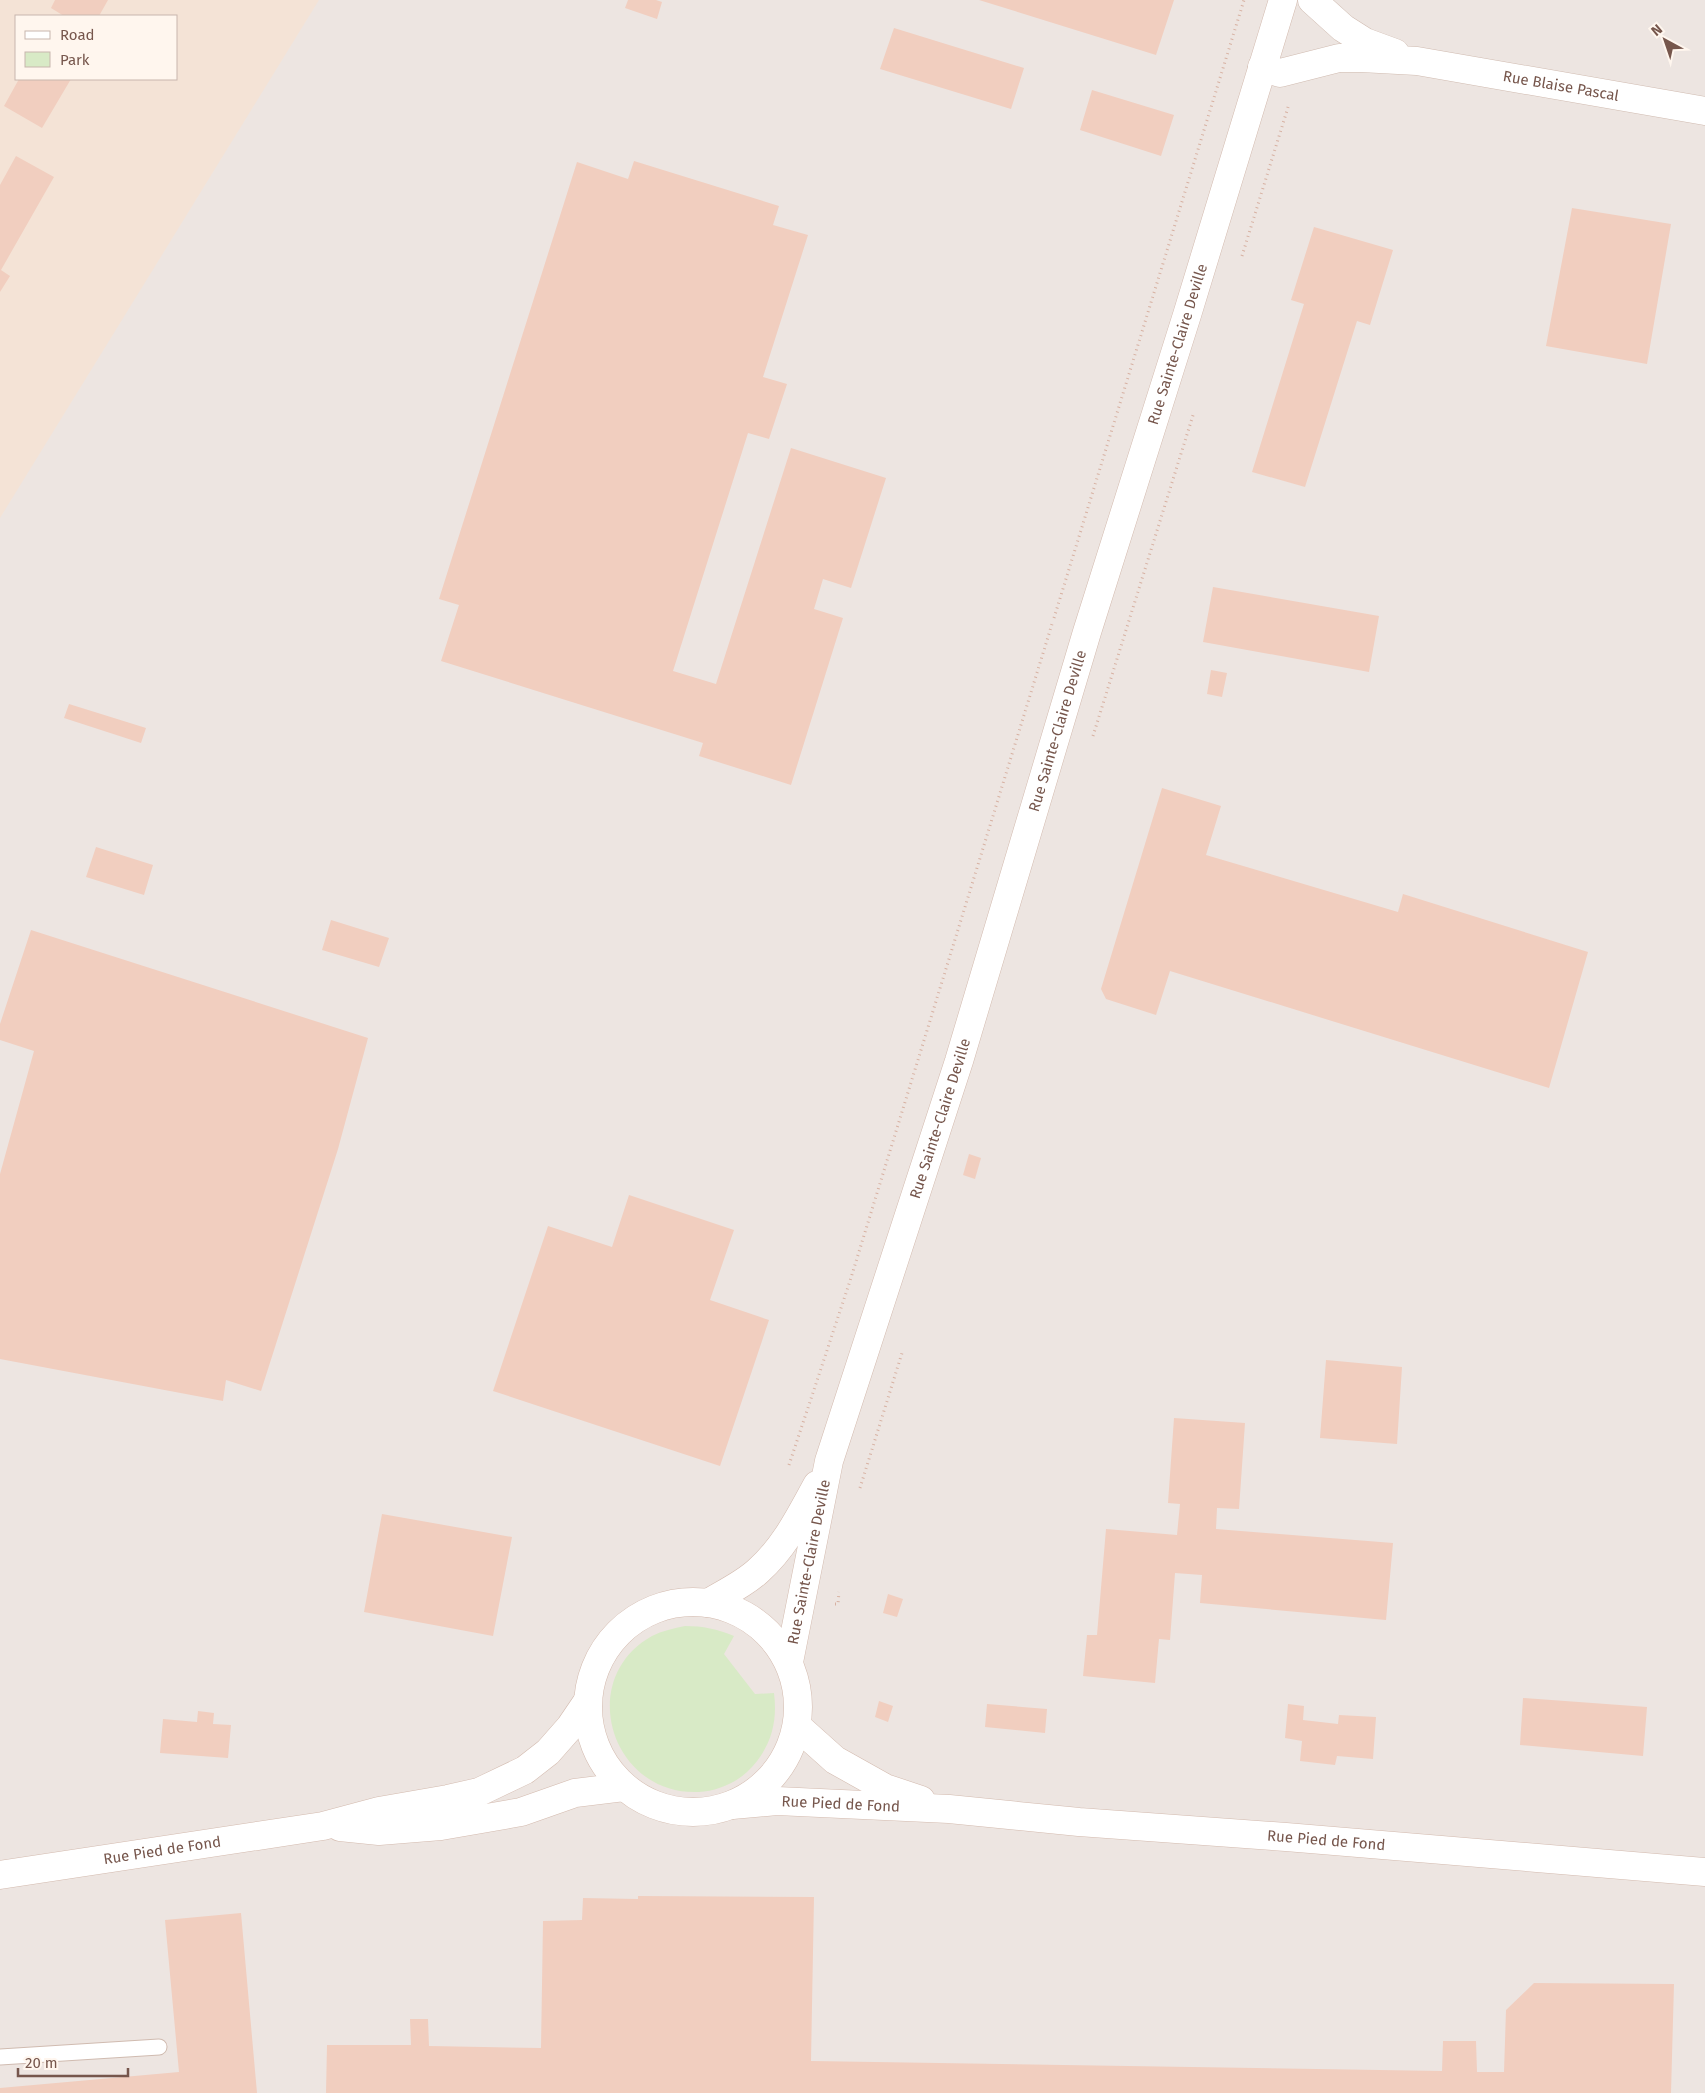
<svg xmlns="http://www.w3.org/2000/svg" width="1705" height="2093" font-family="'Fira Sans',sans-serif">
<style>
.residential{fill:#f4e3d6;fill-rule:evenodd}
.industrial{fill:#ede5e1}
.green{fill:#d8eac6}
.building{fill:#f1cebf}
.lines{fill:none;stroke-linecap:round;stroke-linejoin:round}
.lane-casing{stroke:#d0bbb0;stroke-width:17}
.street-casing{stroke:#d0bbb0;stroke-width:29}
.secondary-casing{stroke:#d3baae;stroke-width:29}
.path{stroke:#d7b1a2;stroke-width:3;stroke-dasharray:1 4;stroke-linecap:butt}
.lane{stroke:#fff;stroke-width:15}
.street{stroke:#fff;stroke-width:28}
.secondary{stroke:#fff;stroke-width:28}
.labels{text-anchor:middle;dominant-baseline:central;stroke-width:5;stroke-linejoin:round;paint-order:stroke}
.street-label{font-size:15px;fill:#76564c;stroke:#fff6ee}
</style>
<rect width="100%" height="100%" fill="#fcf2e7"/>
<path class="residential" d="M0,0H322L0,546ZM16,16H176V79H16Z"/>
<path class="industrial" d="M319,0H1705V2093H0V518Z"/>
<path class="green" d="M685,1626C703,1626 717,1629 734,1636L724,1654L755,1694L774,1693C778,1724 770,1750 747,1772C734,1784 716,1791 699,1792C611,1796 575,1679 652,1636C662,1631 674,1628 685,1626Z"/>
<path class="building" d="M55,0H108L99,16H64L51,8Z
M628,0H656L662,2L657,19L625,8Z
M979,0H1174L1156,55Z
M894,28L1024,68L1011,109L880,69Z
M19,79H71L42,128L4,106Z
M1092,90L1174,115L1161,156L1080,130Z
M16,156L54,177L1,270L10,276L0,292V185Z
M634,161L779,206L773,225L808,235L763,377L787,384L769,439L748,433L673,671L716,684L791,448L886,478L851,588L823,579L814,609L843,618L791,785L699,756L703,743L441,661L459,605L439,599L577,162L628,179Z
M1572,208L1671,224L1647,364L1546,346Z
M1314,227L1393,250L1370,325L1357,321L1305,487L1252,472L1304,304L1291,300Z
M1213,587L1379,616L1369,672L1203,642Z
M1211,670L1227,673L1222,697L1207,694Z
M69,704L146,728L141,743L64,718Z
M1162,788L1221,806L1206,855L1398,912L1403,894L1588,952L1549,1088L1170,971L1156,1015L1106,999L1101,989Z
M96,847L153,865L144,895L86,877Z
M331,920L389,938L379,967L322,950Z
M31,930L368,1038L338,1149L261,1391L226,1380L223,1401L0,1359V1174L34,1051L0,1040V1024Z
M969,1154L981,1158L975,1179L963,1175Z
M629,1195L734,1230L710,1300L769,1320L720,1466L493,1391L548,1226L612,1247Z
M1326,1360L1402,1367L1397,1444L1320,1438Z
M1174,1418L1245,1423L1239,1509L1217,1508L1216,1529L1393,1543L1386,1620L1200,1603L1202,1575L1175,1573L1170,1640L1159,1639L1155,1683L1083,1676L1087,1635H1097L1106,1529L1177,1535L1180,1504L1168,1503Z
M382,1514L512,1537L493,1636L364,1612Z
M888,1594L903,1599L897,1617L883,1613Z
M1523,1698L1647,1707L1643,1756L1520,1745Z
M879,1701L893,1706L888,1722L875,1717Z
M987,1704L1047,1709L1045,1733L985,1727Z
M1288,1704L1304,1706L1303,1720L1338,1724L1339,1715L1376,1717L1373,1759L1337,1756L1335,1765L1300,1761L1302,1741L1285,1738Z
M198,1711L214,1713L213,1724L231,1725L228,1758L160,1753L163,1719L197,1722Z
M638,1896L814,1897L811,2061L1442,2071L1443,2041H1476L1477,2072H1504L1506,2010L1534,1983L1674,1984L1671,2093H326L327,2045H411L410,2019H428L429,2046L541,2048L543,1921L582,1920L583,1898L638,1899Z
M241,1913L257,2093H0V2088L179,2072L165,1920Z"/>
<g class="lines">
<defs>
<path id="lane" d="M0,2057L159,2047"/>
<g id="street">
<path d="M1312,0L1343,28L1365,42L1395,53"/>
<path id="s1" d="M1262,67L1280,73L1339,58H1361L1417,61L1705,111"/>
</g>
<g id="secondary">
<circle cx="693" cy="1707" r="105"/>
<path d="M708,1603C725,1593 744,1584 758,1571C785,1547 800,1516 817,1485"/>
<path id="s2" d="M789,1662L829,1461L959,1061L1087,632L1187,315L1283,0"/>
<path d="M797,1726L835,1760L885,1788L921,1800"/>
<path id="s3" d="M732,1805L777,1801L949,1809L1079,1822L1286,1837L1705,1872"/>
<path d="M340,1827L379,1831L441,1826L521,1812L575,1793L624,1787"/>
<path id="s4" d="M0,1875L323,1826L379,1811L448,1799L479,1792L525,1770L548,1752L570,1727L587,1702"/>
</g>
</defs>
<use href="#lane" class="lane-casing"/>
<use href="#street" class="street-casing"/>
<use href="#secondary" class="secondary-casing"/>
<path class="path" d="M1242,256L1289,104
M1054,618L1244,0
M1093,736L1194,412
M789,1465L850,1281L1052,624
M860,1488L902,1353
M835,1604H838L839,1592"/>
<use href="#lane" class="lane"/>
<use href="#street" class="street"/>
<use href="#secondary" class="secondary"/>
</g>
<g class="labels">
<g class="street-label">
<text stroke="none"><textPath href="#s1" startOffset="304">Rue Blaise Pascal</textPath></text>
<text stroke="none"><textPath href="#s2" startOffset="1375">Rue Sainte-Claire Deville</textPath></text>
<text stroke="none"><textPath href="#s2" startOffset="970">Rue Sainte-Claire Deville</textPath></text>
<text stroke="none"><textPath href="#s2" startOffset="565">Rue Sainte-Claire Deville</textPath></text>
<text stroke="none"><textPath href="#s2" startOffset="102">Rue Sainte-Claire Deville</textPath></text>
<text stroke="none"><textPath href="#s3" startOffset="109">Rue Pied de Fond</textPath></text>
<text stroke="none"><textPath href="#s3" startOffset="596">Rue Pied de Fond</textPath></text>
<text stroke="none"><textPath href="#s4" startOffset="164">Rue Pied de Fond</textPath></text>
</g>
</g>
<rect x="15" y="15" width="162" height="65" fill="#fff6ee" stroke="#c8b6ad"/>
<rect x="25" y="31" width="25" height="8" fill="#ffffff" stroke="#c8b6ad"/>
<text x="60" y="40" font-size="15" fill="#76564c">Road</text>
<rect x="25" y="52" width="25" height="15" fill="#d8eac6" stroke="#c8b6ad"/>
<text x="60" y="65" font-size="15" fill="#76564c">Park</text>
<g transform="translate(1665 40) rotate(320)" stroke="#fff6ee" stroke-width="4" paint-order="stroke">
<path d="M0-4L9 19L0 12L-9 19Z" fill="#76564c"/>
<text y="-8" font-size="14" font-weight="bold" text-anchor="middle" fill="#76564c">N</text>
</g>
<path d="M18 2068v8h110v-8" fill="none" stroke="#76564c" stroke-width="2.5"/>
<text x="25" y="2068" font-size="15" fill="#76564c" stroke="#fff6ee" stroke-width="4" paint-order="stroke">20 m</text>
</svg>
